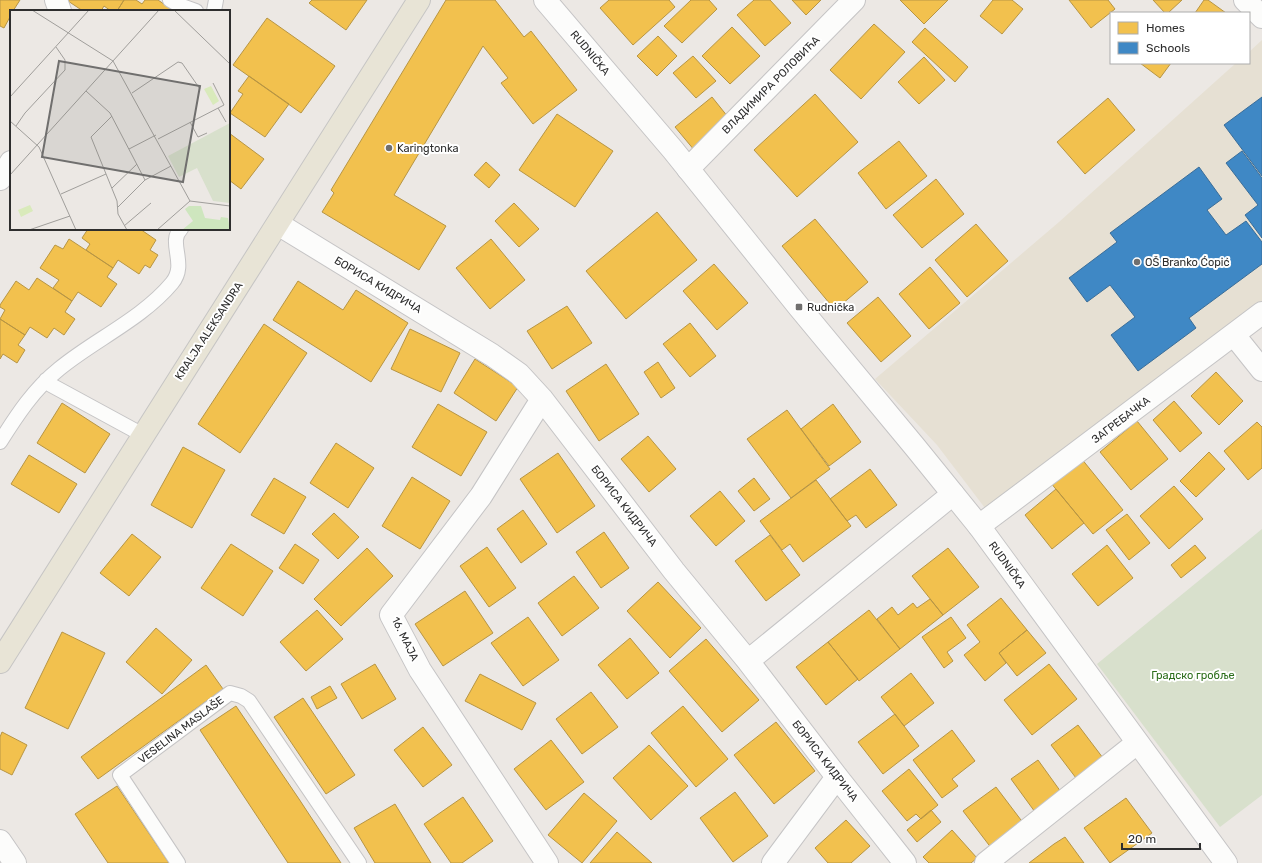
<svg xmlns="http://www.w3.org/2000/svg" width="1262" height="863" font-family="Rubik,sans-serif">
<style>
.education{fill:#e6e0d3}
.cemetery{fill:#d8e0cc}
.homes{fill:#f2c14e;stroke:#b79544}
.schools{fill:#3f88c5;stroke:#3a6d98}
.lines{fill:none;stroke-linecap:round;stroke-linejoin:round}
.lane-casing{stroke:#c5c4c5;stroke-width:16}
.street-casing{stroke:#c5c4c5;stroke-width:24}
.secondary-casing{stroke:#c5c4c5;stroke-width:24}
.primary-casing{stroke:#c6c5c4;stroke-width:24}
.lane{stroke:#fcfcfb;stroke-width:14}
.street{stroke:#fcfcfb;stroke-width:22}
.secondary{stroke:#fcfcfb;stroke-width:22}
.primary{stroke:#e8e4d6;stroke-width:22}
.poi-dot{fill:#706f6e;stroke:#fff;stroke-width:1.5}
.labels{text-anchor:middle;dominant-baseline:central;stroke-width:4;stroke-linejoin:round;paint-order:stroke}
.street-label{font-size:11px;fill:#2e2e2e;stroke:#fff}
.poi-label{font-size:11px;fill:#2e2e2e;stroke:#fff;text-anchor:start}
.park-label{font-size:11px;fill:#2c6e1b;stroke:#fff}
.inset-road{fill:none;stroke:#a09e9b;stroke-width:1}
.view{fill:#706f6e;fill-opacity:0.15;stroke:#706f6e;stroke-width:2}
.inset-edge{fill:none;stroke:#2e2e2e;stroke-width:2}
</style>
<rect width="100%" height="100%" fill="#ece8e4"/>
<path class="education" d="M1262,40V301L1130,407L988,512L937,445L875,379L1059,222L1236,63H1249V52Z"/>
<path class="cemetery" d="M1262,529V795L1220,827L1097,664Z"/>
<path class="homes" d="M0,0H20L13,11H11V15L4,28L0,26Z
M69,0H124L117,11H111L104,6L101,11H83L68,1Z
M124,0H136L142,4L145,0H158L174,11H117Z
M312,0H367L346,30L309,3Z
M446,0H495L524,37L531,31L577,90L533,124L501,83L508,78L483,46L394,195L446,226L419,270L322,212L334,193L331,190Z
M609,0H669L675,7L633,45L600,8Z
M691,0H709L717,9L682,43L664,26Z
M754,0H770L791,23L765,46L737,15Z
M792,0H821L806,15Z
M900,0H948L924,24Z
M993,0H1012L1023,9L1002,34L980,16Z
M1069,0H1108L1115,9L1091,28Z
M1153,0H1182L1168,13H1165Z
M1204,0H1208L1226,13H1195Z
M267,18L335,66L301,113L233,65Z
M874,24L905,52L861,99L830,70Z
M732,27L760,56L730,84L702,56Z
M925,28L968,67L955,82L912,42Z
M658,36L677,56L657,76L637,56Z
M693,56L716,81L696,98L673,73Z
M924,57L945,80L919,104L898,82Z
M1140,63H1171L1160,78Z
M249,76L289,104L265,137L230,113L243,94L238,91Z
M815,94L858,142L797,197L754,150Z
M712,97L732,122L695,151L675,127Z
M1108,98L1135,130L1085,174L1057,142Z
M557,114L613,151L575,207L519,170Z
M229,133L264,159L241,189L229,180Z
M899,141L927,176L886,209L858,173Z
M486,162L500,175L489,188L474,175Z
M936,179L964,214L922,248L893,215Z
M514,203L539,229L519,247L495,221Z
M657,212L697,260L626,319L586,271Z
M815,219L868,282L835,310L782,246Z
M976,224L1008,261L967,297L935,260Z
M88,229H140L156,240L150,250L158,255L150,268L145,265L139,274L118,260L113,268L86,250L90,244L82,238Z
M69,239L113,268L107,277L117,284L101,307L78,292L72,301L53,288L59,280L40,268L55,245L63,249Z
M491,239L525,280L490,309L456,268Z
M714,264L748,303L717,330L683,291Z
M930,267L960,303L929,329L899,294Z
M37,278L72,301L65,312L75,319L64,335L54,328L47,338L30,327L25,335L0,319L5,310L0,307V305L16,281L29,290Z
M298,281L343,310L356,290L408,323L371,382L273,320Z
M878,297L911,336L881,362L847,323Z
M567,306L592,343L552,369L527,331Z
M0,319L25,335L18,345L25,350L17,363L3,354L0,359Z
M690,323L716,356L690,377L663,344Z
M264,324L307,353L240,453L198,424Z
M410,329L460,353L441,392L391,369Z
M475,359L518,387L496,421L454,393Z
M658,362L675,388L661,398L644,372Z
M606,364L639,414L599,441L566,391Z
M1216,372L1243,401L1219,425L1191,396Z
M1174,401L1202,433L1180,452L1153,420Z
M62,403L110,434L85,473L37,443Z
M438,404L487,432L461,476L412,447Z
M833,404L861,442L829,466L801,429Z
M787,410L830,469L791,498L747,439Z
M1137,421L1168,459L1131,490L1100,452Z
M1257,422L1262,427V468L1248,480L1224,451Z
M648,436L676,469L649,492L621,459Z
M336,443L374,468L348,508L310,483Z
M183,447L225,470L192,528L151,505Z
M1209,452L1225,469L1196,497L1180,481Z
M558,453L595,506L557,533L520,479Z
M29,455L77,484L59,513L11,484Z
M1081,458L1123,510L1093,534L1050,482Z
M870,469L897,505L866,528L856,515L847,521L830,499Z
M412,477L450,501L420,549L382,526Z
M274,478L306,497L284,534L251,515Z
M754,478L770,499L754,511L738,491Z
M816,480L851,526L803,562L790,544L782,550L760,521Z
M1174,486L1203,519L1169,549L1140,516Z
M1056,489L1084,523L1052,549L1025,515Z
M720,491L745,521L716,546L690,516Z
M523,510L547,544L521,563L497,529Z
M334,513L359,537L338,559L312,534Z
M1127,514L1150,543L1129,560L1106,530Z
M604,532L629,568L601,588L576,552Z
M132,534L161,557L129,596L100,573Z
M770,535L800,575L766,601L735,561Z
M231,544L273,571L243,616L201,588Z
M295,544L319,560L303,584L279,568Z
M1107,545L1133,578L1098,606L1072,574Z
M1195,545L1206,558L1181,578L1171,565Z
M487,547L516,588L489,607L460,566Z
M367,548L393,576L341,626L314,599Z
M948,548L979,587L943,615L912,576Z
M574,576L599,608L562,636L538,603Z
M658,582L701,628L670,658L627,611Z
M465,591L493,633L443,666L415,624Z
M1001,598L1027,630L999,653L1006,663L985,681L964,655L980,642L967,625Z
M930,599L943,615L900,649L877,619L892,607L898,615L913,603L917,608Z
M317,610L343,639L306,671L280,642Z
M869,610L900,649L859,681L828,642Z
M528,617L559,660L523,686L491,643Z
M951,617L966,638L947,652L953,661L944,668L922,637Z
M156,628L192,660L162,694L126,662Z
M1027,630L1046,653L1017,676L999,653Z
M62,632L105,653L68,729L25,708Z
M630,638L659,673L627,699L598,665Z
M706,639L759,700L722,732L669,671Z
M828,642L858,679L826,705L796,667Z
M375,664L396,699L362,719L341,684Z
M1049,664L1077,699L1032,735L1004,700Z
M206,665L223,689L98,779L81,757Z
M911,673L934,703L904,726L881,697Z
M480,674L536,703L522,730L465,701Z
M330,686L337,698L317,709L311,697Z
M591,692L618,727L582,754L556,719Z
M303,698L355,775L326,794L274,717Z
M236,706L299,799L341,863H288L200,730Z
M683,706L728,759L696,787L651,733Z
M895,714L919,746L883,774L858,742Z
M776,722L815,771L774,804L734,755Z
M1078,725L1103,758L1076,778L1051,745Z
M423,727L452,765L423,787L394,750Z
M952,730L975,761L952,779L958,786L942,798L913,760Z
M2,732L27,745L12,775L0,769V737Z
M551,740L584,782L546,810L514,769Z
M649,745L688,786L651,820L613,778Z
M1038,760L1061,792L1035,812L1011,779Z
M909,769L938,805L921,819L916,814L907,821L882,791Z
M117,786L169,863H108L75,814Z
M996,787L1024,824L992,849L963,811Z
M735,792L768,836L733,862L700,818Z
M584,793L617,821L582,863L548,835Z
M463,797L493,841L462,863H451L424,824Z
M1126,798L1152,833L1110,863L1084,828Z
M395,804L431,863H375L354,828Z
M931,810L941,822L917,842L907,830Z
M846,820L870,846L851,863H828L815,848Z
M952,830L977,858L971,863H929L923,857Z
M617,832L652,863H590Z
M1065,837L1084,863H1029L1054,844Z"/>
<path class="schools" d="M1262,97V176L1224,125Z
M1242,151L1262,178V238L1245,215L1258,205L1226,163Z
M1199,167L1222,199L1207,210L1226,235L1246,221L1262,242V264L1189,318L1196,328L1138,371L1111,335L1135,317L1110,285L1087,302L1069,278L1117,242L1110,233Z"/>
<g class="lines">
<defs>
<path id="lane" d="M170,0L179,5L196,11
M214,11L216,0
M46,380L51,385L143,435
M0,442C17,415 34,389 59,369C94,340 142,319 172,283C188,264 167,242 181,229
M178,863L120,775L230,693L241,696L249,701L359,863"/>
<path id="street" d="M56,0L60,11
M1245,0L1262,17
M688,169L854,0
M0,179L11,162
M278,224L492,355L519,374L542,399L674,571L748,661L837,777L905,863
M1234,335L1262,370
M542,399L481,496L391,615L420,670L547,863
M979,526L1262,313
M748,661L953,494
M0,841L15,863
M773,863L837,777
M986,863L1137,743"/>
<path id="secondary" d="M545,0L673,150L799,307L915,447L979,526L1226,863"/>
<path id="primary" d="M0,662L419,0"/>
</defs>
<use href="#lane" class="lane-casing"/>
<use href="#street" class="street-casing"/>
<use href="#secondary" class="secondary-casing"/>
<use href="#primary" class="primary-casing"/>
<use href="#lane" class="lane"/>
<use href="#street" class="street"/>
<use href="#secondary" class="secondary"/>
<use href="#primary" class="primary"/>
</g>
<g class="poi-dot">
<circle cx="389" cy="148" r="4"/>
<circle cx="1137" cy="262" r="4"/>
<rect x="795" y="303" width="8" height="8" rx="2"/>
</g>
<g class="labels">
<g class="street-label">
<text transform="translate(590 53) rotate(50)">RUDNIČKA</text>
<text transform="translate(771 85) rotate(-45)">ВЛАДИМИРА РОЛОВИЋА</text>
<text transform="translate(378 285) rotate(31)">БОРИСА KИДРИЧА</text>
<text transform="translate(209 331) rotate(-57)">KRALJA ALEKSANDRA</text>
<text transform="translate(1121 420) rotate(-37)">ЗАГРЕБАЧКА</text>
<text transform="translate(624 506) rotate(52)">БОРИСА KИДРИЧА</text>
<text transform="translate(1007 565) rotate(54)">RUDNIČKA</text>
<text transform="translate(405 639) rotate(64)">16. МАЈА</text>
<text transform="translate(181 730) rotate(-37)">VESELINA MASLAŠE</text>
<text transform="translate(825 761) rotate(52)">БОРИСА KИДРИЧА</text>
</g>
<g class="poi-label">
<text x="397" y="148">Karingtonka</text>
<text x="1145" y="262">OŠ Branko Ćopić</text>
<text x="807" y="307">Rudnička</text>
</g>
<g class="park-label">
<text x="1193" y="675">Градско гробље</text>
</g>
</g>
<g transform="translate(10 10)">
<rect width="220" height="220" fill="#ece8e4"/>
<path d="M179,196H191L195,208L210,210L211,207L218,208L220,220H172L183,211L175,199Z" fill="#cee6be"/>
<path d="M220,113V193L203,191L187,158L169,167L158,146Z" fill="#d8e0cc"/>
<path d="M201,76L209,91L203,95L194,79ZM20,195L23,201L11,207L8,200Z" fill="#d9eabb"/>
<path class="inset-road" d="M22,0L103,51L180,191L220,196M164,0L220,54M76,81L100,103L135,170M122,83L168,52L172,53L190,79M0,87L79,0M208,98L216,112M102,106L81,127L107,191L108,204L117,220M0,111L29,137L66,220M180,112L188,127L197,123M6,116L15,103L55,60V50L46,37M148,129L214,95L203,73M119,139L146,125M0,165L149,0M102,178L127,154M51,184L96,164M108,197L135,170L161,156M114,216L141,193M19,220L60,206M147,220L180,191"/>
<path class="view" d="M49,51L190,76L173,172L32,147Z"/>
<rect width="220" height="220" class="inset-edge"/>
</g>
<rect x="1110" y="12" width="140" height="52" fill="#ffffff" stroke="#ababab"/>
<rect x="1118" y="22" width="20" height="12" fill="#f2c14e" stroke="#ababab"/>
<text x="1146" y="32" font-size="12" fill="#2e2e2e">Homes</text>
<rect x="1118" y="42" width="20" height="12" fill="#3f88c5" stroke="#ababab"/>
<text x="1146" y="52" font-size="12" fill="#2e2e2e">Schools</text>
<path d="M1122 843v6h78v-6" fill="none" stroke="#2e2e2e" stroke-width="2"/>
<text x="1128" y="843" font-size="12" fill="#2e2e2e" stroke="#ffffff" stroke-width="3" paint-order="stroke">20 m</text>
</svg>
